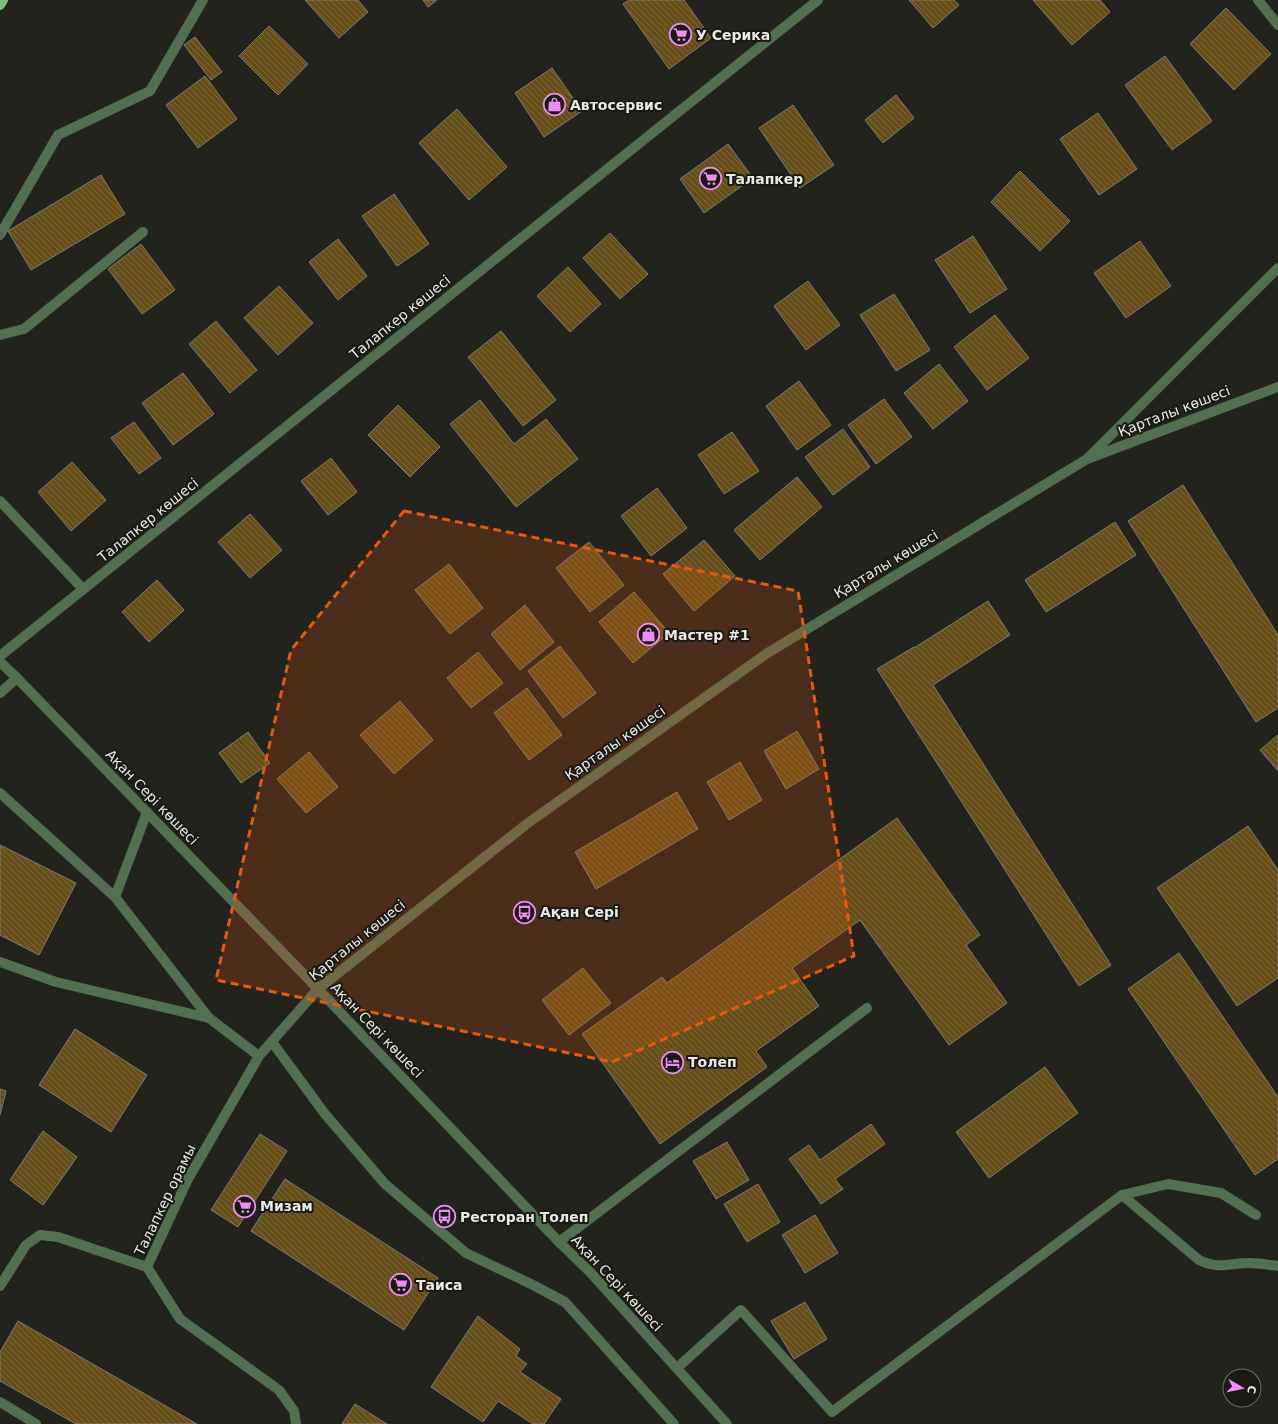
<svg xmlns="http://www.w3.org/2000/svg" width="1278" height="1424" font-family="'DejaVu Sans',sans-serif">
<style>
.building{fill:url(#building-back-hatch);stroke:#7e7b74}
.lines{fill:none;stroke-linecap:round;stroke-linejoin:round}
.service{stroke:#536f51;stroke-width:10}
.minor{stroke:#536f51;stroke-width:10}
.tertiary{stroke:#536f51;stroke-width:10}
.primary{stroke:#80bc7c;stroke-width:10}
.marked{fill:#e8590c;fill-opacity:0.2;stroke:#e8590c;stroke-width:3;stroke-dasharray:8 5;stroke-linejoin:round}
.labels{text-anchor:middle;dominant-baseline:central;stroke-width:4;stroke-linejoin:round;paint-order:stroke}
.poi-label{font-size:14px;font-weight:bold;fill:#e9eae5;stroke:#191a14;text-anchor:start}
.street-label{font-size:14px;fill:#e9eae5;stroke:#191a14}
</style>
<defs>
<pattern id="building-back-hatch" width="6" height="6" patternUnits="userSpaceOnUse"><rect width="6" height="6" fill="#664e19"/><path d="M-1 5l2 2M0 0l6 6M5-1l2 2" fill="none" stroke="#7c683a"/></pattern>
</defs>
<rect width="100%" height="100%" fill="#23231d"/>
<path class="building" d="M305,0H358L368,12L339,38Z
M423,0H437L428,7Z
M629,0H684L711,38L669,69L623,4Z
M909,0H954L959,5L933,28Z
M1033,0H1100L1110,12L1072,45Z
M1226,8L1271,54L1234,90L1190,44Z
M269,26L308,64L278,95L239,56Z
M195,37L222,72L211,80L184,45Z
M1165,56L1212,121L1172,150L1125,85Z
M552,68L582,111L544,137L515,93Z
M205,76L237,119L198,148L166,105Z
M896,95L914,118L883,143L865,120Z
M793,105L834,165L800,188L759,128Z
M457,109L507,167L469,200L419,143Z
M1098,113L1137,169L1099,195L1060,139Z
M728,144L753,178L704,213L680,179Z
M1020,171L1070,221L1040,251L991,202Z
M101,175L125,214L31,270L8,231Z
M394,194L429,244L397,266L362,216Z
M610,233L648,274L620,299L583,258Z
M973,236L1007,289L970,313L935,260Z
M338,239L367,276L338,300L309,262Z
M1140,241L1171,286L1126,318L1094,273Z
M141,244L175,290L142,314L108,269Z
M568,267L601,304L570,332L537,296Z
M808,281L840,325L806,350L774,306Z
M279,286L313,323L278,355L244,318Z
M894,294L930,350L896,371L860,315Z
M995,315L1029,358L987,390L954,347Z
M216,321L257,370L230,393L189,344Z
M501,331L556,400L523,426L468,357Z
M939,364L968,401L933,429L904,393Z
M183,373L214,414L173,445L142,403Z
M799,381L831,425L797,450L766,406Z
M884,399L912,437L876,464L848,425Z
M480,400L514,444L546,419L578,459L516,507L450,424Z
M398,405L440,447L410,477L368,435Z
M134,422L161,458L139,474L111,438Z
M843,429L870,467L833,495L805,457Z
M732,432L759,471L724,494L698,455Z
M331,458L357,492L328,515L301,481Z
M72,462L106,500L71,531L38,492Z
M797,477L822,507L760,560L734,530Z
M1183,485L1278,635V708L1256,722L1128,521Z
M657,488L687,528L651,556L621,516Z
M250,514L282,550L250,578L218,542Z
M1115,522L1136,555L1046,612L1025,580Z
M704,540L735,576L694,611L663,574Z
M589,542L624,585L590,612L556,568Z
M449,564L483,608L450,634L415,590Z
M157,580L184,610L149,642L122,612Z
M634,592L669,633L633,663L599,622Z
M988,601L1010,635L933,685L1111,965L1079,986L877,669L914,647V648Z
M525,605L554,642L520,670L491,634Z
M560,646L596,693L563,718L528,671Z
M478,652L503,683L471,708L447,678Z
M527,688L562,735L529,760L494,713Z
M400,701L433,740L394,774L360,735Z
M797,731L819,769L786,789L764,751Z
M248,732L270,763L241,783L219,753Z
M1278,735V771L1260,750Z
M309,752L338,787L306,813L277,779Z
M740,762L762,800L729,820L707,782Z
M677,792L698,829L596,889L575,852Z
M897,818L980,935L966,945L1007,1003L949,1045L860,920L792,968L819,1006L756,1051L767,1067L660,1144L582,1034L662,977L667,983Z
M1248,826L1278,870V978L1237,1006L1157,888Z
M0,845L76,883L39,955L0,935Z
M1179,953L1278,1097V1159L1255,1175L1128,989Z
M583,968L611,1003L569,1035L542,1000Z
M75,1029L147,1075L111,1132L39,1085Z
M1045,1067L1078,1113L989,1178L956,1132Z
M0,1089L6,1091L0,1115Z
M871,1124L885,1144L835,1179L843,1189L821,1204L789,1159L809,1145L820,1160Z
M43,1131L77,1157L43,1205L10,1180Z
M260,1134L287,1151L238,1227L211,1210Z
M727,1142L749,1180L716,1199L693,1161Z
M285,1179L438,1278L404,1330L251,1231Z
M758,1184L780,1222L747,1242L724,1204Z
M815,1215L838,1253L805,1273L782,1235Z
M805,1302L827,1339L794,1359L771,1321Z
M478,1316L520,1349L516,1356L527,1364L520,1372L561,1399L544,1424H533L498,1401L483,1422L431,1387Z
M18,1321L197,1424H76L0,1381V1352Z
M355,1404L387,1424H342Z"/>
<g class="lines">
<path class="service" d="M0,235L58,135L150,91L203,0
M0,335L24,329L143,232
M0,501L83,589
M0,693L17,678
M0,793L115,897L209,1018
M115,897L147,812
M272,1042L325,1114L385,1184L466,1253L533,1285L565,1302L674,1424
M1122,1195L1168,1184L1221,1193L1256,1215
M559,1242L867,1008
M0,1286L26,1245L40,1235L58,1237L147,1267
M677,1368L741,1310L832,1412L1122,1195L1199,1260C1220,1270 1229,1263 1249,1263C1259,1263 1269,1265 1278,1266
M0,1402L36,1424"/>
<path class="minor" d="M1087,459L1278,268
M0,656L818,0
M0,962L56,982L209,1018L259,1056L318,989L559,1242L589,1271L727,1424
M259,1056L188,1179L147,1267L180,1319L279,1390L294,1411L296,1424"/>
<path class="tertiary" d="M1258,0L1278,25
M0,662L17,678L318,989L528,823L766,654L1087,459L1278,387"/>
<path class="primary" d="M0,5L3,0"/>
</g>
<path class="marked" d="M404,511L798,591L854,956L612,1062L216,980L291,650Z"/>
<defs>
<symbol id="supermarket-ring" viewBox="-11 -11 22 22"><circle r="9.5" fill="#191a14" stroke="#f08bf5" stroke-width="1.5"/><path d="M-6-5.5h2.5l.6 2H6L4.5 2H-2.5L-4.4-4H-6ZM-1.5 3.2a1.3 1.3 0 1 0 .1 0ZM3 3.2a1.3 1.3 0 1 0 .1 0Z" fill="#f08bf5"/></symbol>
<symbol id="shop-ring" viewBox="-11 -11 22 22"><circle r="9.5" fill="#191a14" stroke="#f08bf5" stroke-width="1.5"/><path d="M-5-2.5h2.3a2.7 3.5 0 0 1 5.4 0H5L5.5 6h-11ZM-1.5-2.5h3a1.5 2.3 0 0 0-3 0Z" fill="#f08bf5"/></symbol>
<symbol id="bus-ring" viewBox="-11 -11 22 22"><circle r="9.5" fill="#191a14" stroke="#f08bf5" stroke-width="1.5"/><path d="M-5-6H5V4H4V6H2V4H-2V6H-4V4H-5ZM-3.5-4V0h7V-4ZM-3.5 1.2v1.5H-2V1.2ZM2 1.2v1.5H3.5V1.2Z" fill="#f08bf5"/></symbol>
<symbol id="hotel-ring" viewBox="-11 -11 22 22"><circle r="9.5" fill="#191a14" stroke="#f08bf5" stroke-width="1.5"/><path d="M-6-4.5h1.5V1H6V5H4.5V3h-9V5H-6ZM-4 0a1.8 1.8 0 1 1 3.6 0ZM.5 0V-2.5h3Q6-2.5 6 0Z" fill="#f08bf5"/></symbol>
</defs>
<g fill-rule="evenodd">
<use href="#supermarket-ring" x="668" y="22" width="25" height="25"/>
<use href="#shop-ring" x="542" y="92" width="25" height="25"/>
<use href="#supermarket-ring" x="698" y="166" width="25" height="25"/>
<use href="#shop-ring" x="636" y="622" width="25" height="25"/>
<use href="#bus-ring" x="512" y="900" width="25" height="25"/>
<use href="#hotel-ring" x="660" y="1050" width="25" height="25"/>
<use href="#supermarket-ring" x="232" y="1194" width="25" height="25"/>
<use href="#bus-ring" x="432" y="1204" width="25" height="25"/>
<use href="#supermarket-ring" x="388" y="1272" width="25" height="25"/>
</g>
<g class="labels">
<g class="poi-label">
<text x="696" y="35">У Серика</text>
<text x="570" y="105">Автосервис</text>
<text x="726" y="179">Талапкер</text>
<text x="664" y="635">Мастер #1</text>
<text x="540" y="912">Ақан Серi</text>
<text x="688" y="1062">Толеп</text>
<text x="260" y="1206">Мизам</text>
<text x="460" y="1217">Ресторан Толеп</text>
<text x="416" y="1285">Таиса</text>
</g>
<g class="street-label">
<text transform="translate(400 317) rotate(-39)">Талапкер көшесі</text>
<text transform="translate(1174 411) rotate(-21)">Қарталы көшесі</text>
<text transform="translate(148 520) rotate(-39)">Талапкер көшесі</text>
<text transform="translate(886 564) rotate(-31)">Қарталы көшесі</text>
<text transform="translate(615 743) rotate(-35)">Қарталы көшесі</text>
<text transform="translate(152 797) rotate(46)">Ақан Сері көшесі</text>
<text transform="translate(357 940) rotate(-39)">Қарталы көшесі</text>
<text transform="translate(377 1030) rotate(46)">Ақан Сері көшесі</text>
<text transform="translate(165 1200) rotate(-64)">Талапкер орамы</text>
<text transform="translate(617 1283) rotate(47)">Ақан Сері көшесі</text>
</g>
</g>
<g transform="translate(1242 1388) rotate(99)"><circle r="19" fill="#191a14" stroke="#6c6d68"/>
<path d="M0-3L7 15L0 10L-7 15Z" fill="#f08bf5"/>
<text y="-6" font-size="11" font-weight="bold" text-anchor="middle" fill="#e9eae5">С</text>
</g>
</svg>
